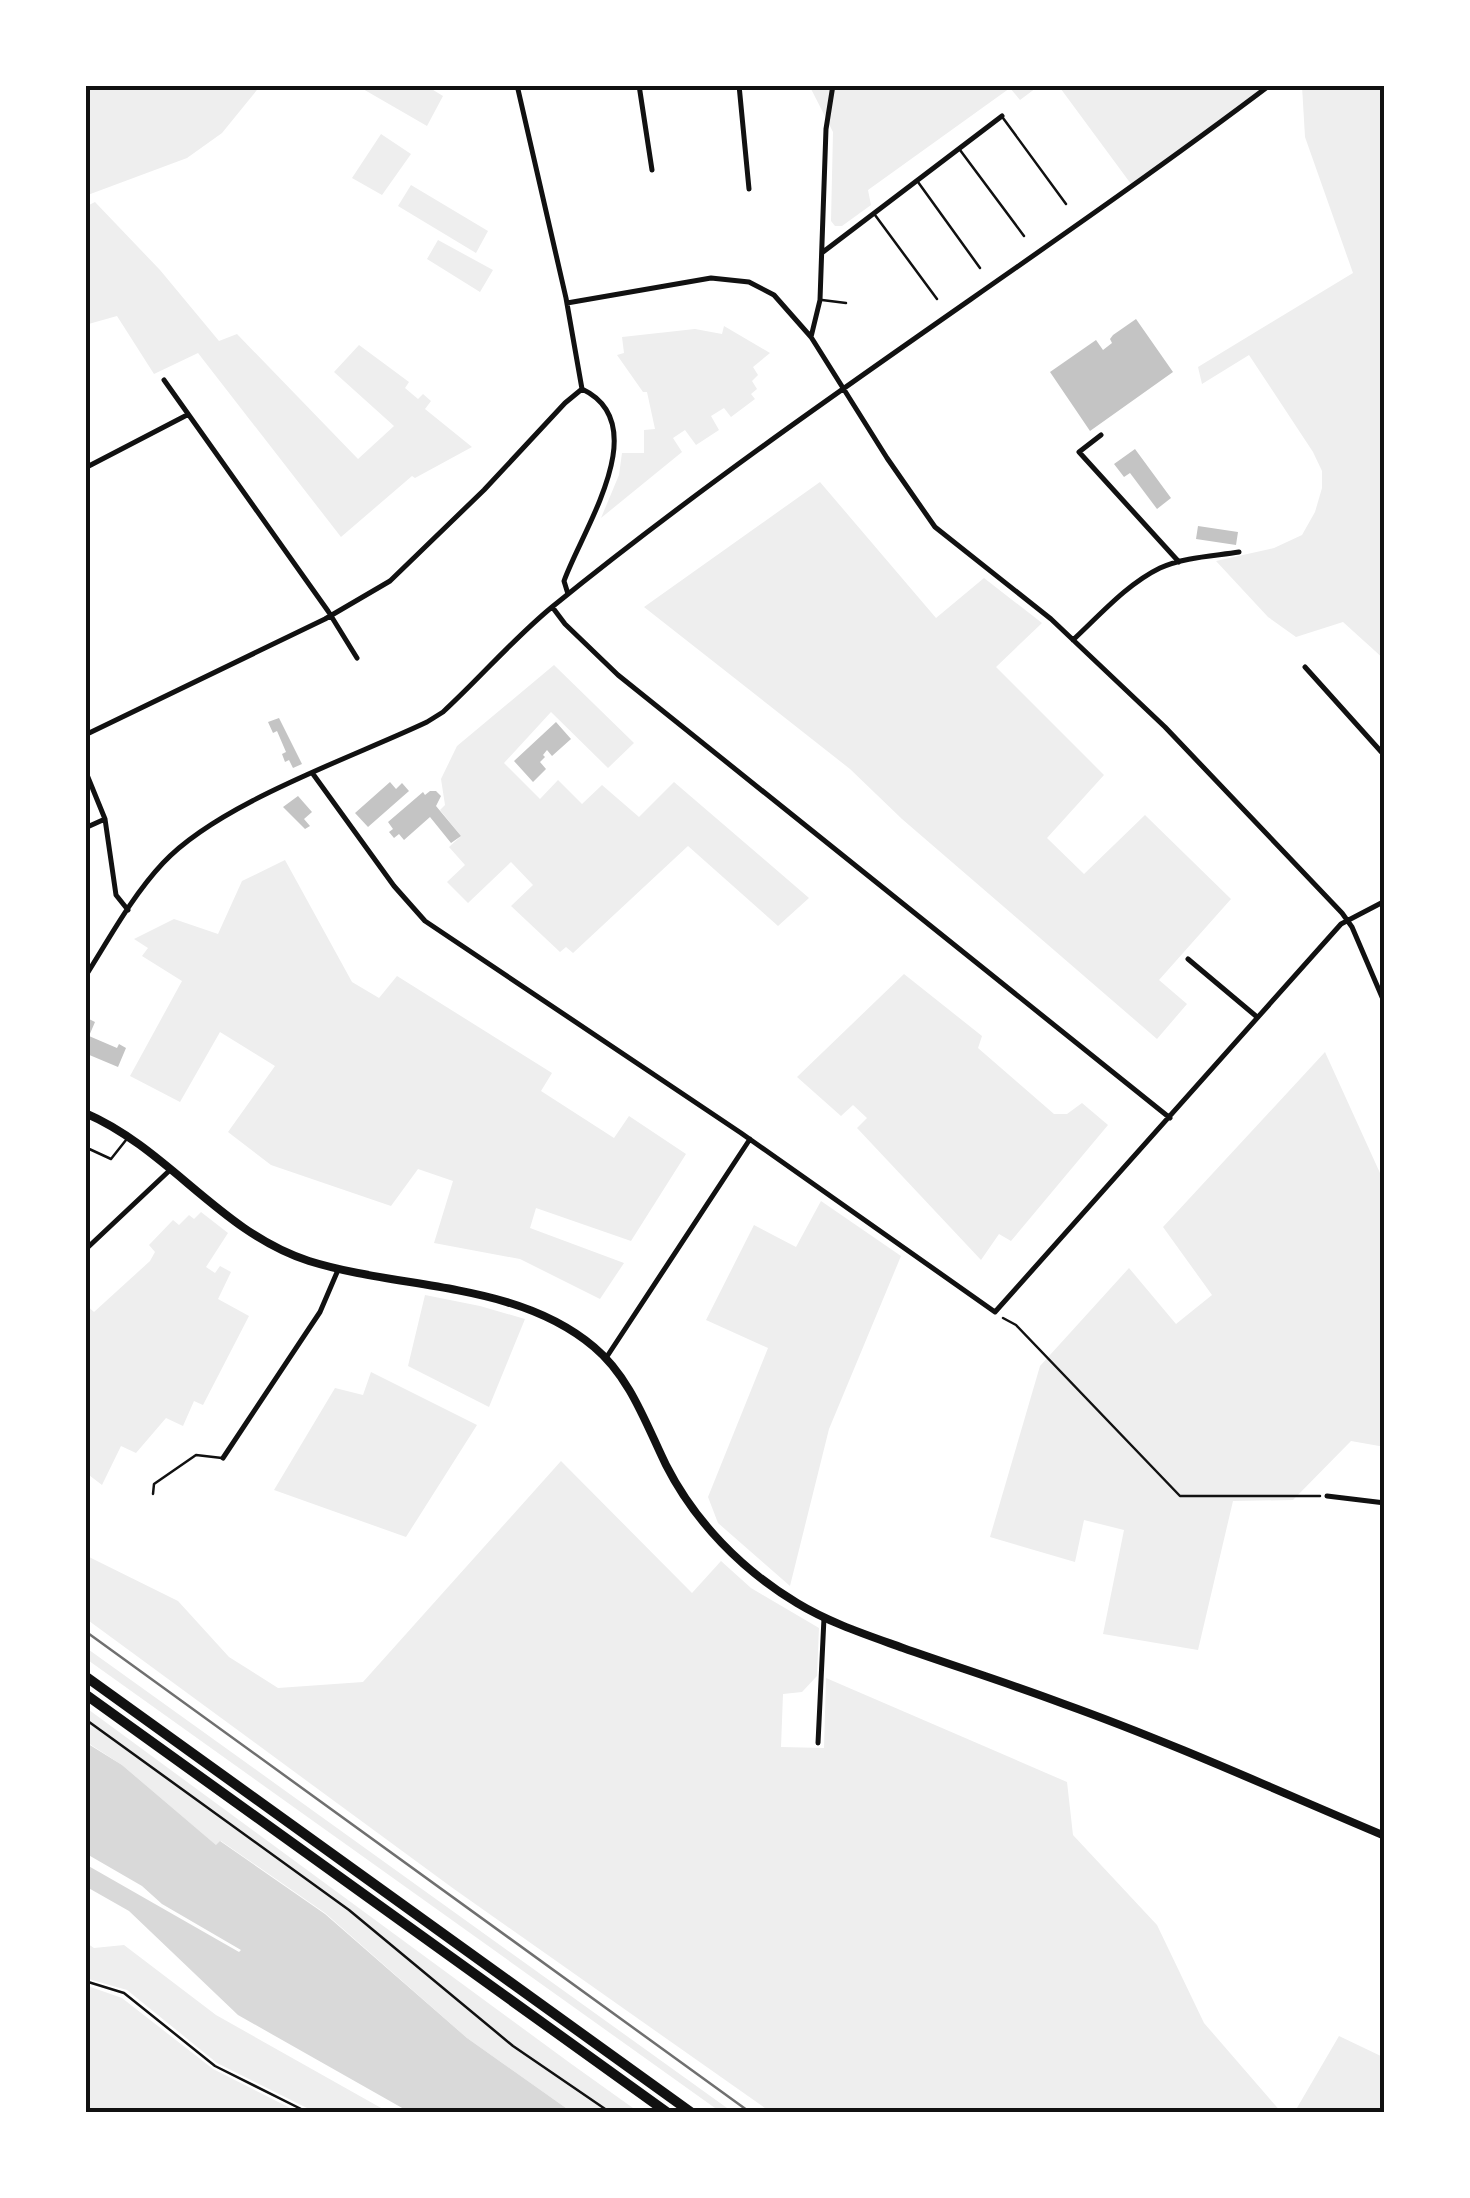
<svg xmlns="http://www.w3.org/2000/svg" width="1470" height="2198" font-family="'PT Sans Narrow',sans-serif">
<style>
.green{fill:#eee}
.water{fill:#d9d9d9}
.building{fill:#c4c4c4}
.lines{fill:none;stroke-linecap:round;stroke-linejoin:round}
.path{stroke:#111;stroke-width:2.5}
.service{stroke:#111;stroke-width:2.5}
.minor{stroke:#111;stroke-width:5}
.secondary{stroke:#111;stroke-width:8}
.motorway{stroke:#111;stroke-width:10}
.rail{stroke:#707070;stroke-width:2.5}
.neatline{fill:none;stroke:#111;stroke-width:4}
</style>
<rect width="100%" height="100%" fill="#fff"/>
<path class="green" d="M85,85H261L222,133L187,158L85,196Z
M356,85H425L443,96L427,126Z
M809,85H1040L1020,100L1010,88L868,190L871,205L842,226H835L831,221L833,132Z
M1058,85H1272L1131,184Z
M1385,85V660L1343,622L1296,637L1268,617L1216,561L1274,548L1302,535L1315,512L1322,488V471L1313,452L1249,355L1202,384L1198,367L1353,273L1305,137L1302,86Z
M381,134L411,154L382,195L352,178Z
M411,185L488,231L476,253L398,206Z
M95,202L160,270L219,341L237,334L358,459L394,426L334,372L359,345L409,382L405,388L418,399L423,394L431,401L425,409L472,447L415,478L412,476L341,537L198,353L154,374L117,316L85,325V207Z
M438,240L493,270L480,292L427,259Z
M724,326L770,353L753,367L758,375L752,381L757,389L751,394L755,399L731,417L724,408L711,416L719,430L696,445L685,430L673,438L682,452L601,518L619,475L622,453H644V430L655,429L647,392H643L617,355L624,353L622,337L695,329L722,334Z
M820,482L936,618L984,578L1042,623L996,667L1104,775L1047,838L1084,874L1145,815L1231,899L1159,980L1187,1004L1157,1039L902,819L850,769L644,607Z
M554,665L634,743L608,768L551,712L504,763L540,799L558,780L582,804L602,785L639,817L674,782L809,898L778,926L688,846L573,953L566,947L560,952L511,906L533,885L511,862L468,903L447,882L465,865L449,847L461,836L440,810L445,805L441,779L457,746Z
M285,860L352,982L379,998L397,976L552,1073L541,1091L614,1138L629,1116L686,1154L631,1241L536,1208L530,1228L624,1263L600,1299L520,1259L434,1243L453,1181L418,1169L391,1206L271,1165L228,1132L275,1066L220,1032L180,1102L130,1076L182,981L142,956L148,948L134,939L174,919L218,934L242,881Z
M904,974L982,1036L978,1048L1054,1114H1067L1082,1103L1108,1125L1011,1241L999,1234L981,1260L857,1128L867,1118L853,1105L841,1116L797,1077Z
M1325,1052L1385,1184V1447L1351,1441L1293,1500L1233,1501L1198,1650L1103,1634L1124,1530L1084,1520L1075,1562L990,1537L1040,1366L1129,1268L1176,1324L1212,1295L1163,1227Z
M821,1201L901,1256L829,1429L790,1586L718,1523L708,1497L768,1348L706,1320L754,1225L796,1247Z
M201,1212L228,1233L206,1267L215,1273L220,1266L231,1272L218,1299L249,1316L203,1405L194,1401L183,1426L166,1418L136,1453L121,1446L102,1485L85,1472V1304L94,1312L150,1261L155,1252L149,1245L173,1220L179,1225L189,1215L194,1219Z
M425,1295L480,1306L525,1319L489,1407L408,1366Z
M371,1372L477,1425L406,1537L274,1490L335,1388L363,1395Z
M561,1461L692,1593L721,1561L751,1588L819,1628L817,1676L802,1692L783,1694L781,1747L824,1748L826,1678L1067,1782L1073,1835L1157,1925L1204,2023L1282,2113H772L454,1889L85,1618V1555L178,1601L229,1657L278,1688L363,1682Z
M85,1647L734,2113H722L85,1658Z
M85,1707L570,2063L640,2113H573L467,2038L325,1913L221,1841L217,1846L122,1765L85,1741Z
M85,1942L94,1948L124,1945L216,2015L390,2113H317L217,2063L127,1990L85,1978Z
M85,1985L122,1998L213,2069L300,2113H85Z
M1339,2036L1385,2058V2113H1294Z"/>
<path class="water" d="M85,1742L122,1765L216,1845L220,1841L325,1914L467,2038L573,2113H411L238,2015L129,1911L85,1886V1864L239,1952L241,1950L162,1904L142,1886L85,1853Z"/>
<path class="building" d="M1136,319L1173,372L1090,431L1050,372L1096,340L1103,350L1112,343L1110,339L1113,335Z
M1135,449L1171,498L1157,509L1130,473L1124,477L1114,464Z
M1198,526L1238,532L1236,545L1196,539Z
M279,718L302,764L293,768L289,760L285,762L282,754L286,752L277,731L273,733L268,722Z
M556,722L571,739L552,756L547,750L543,755L545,757L540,762L546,769L533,782L514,761Z
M390,782L396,789L402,783L409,791L368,827L355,813Z
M430,791H436L441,796L436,806L461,836L451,843L430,817L404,840L399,834L394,838L389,832L393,829L388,822L423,792L425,795Z
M298,796L312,812L304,819L310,826L305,829L283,807Z
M85,1017L95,1022L89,1036L117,1048L119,1044L126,1048L118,1067L87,1054Z"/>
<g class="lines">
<path class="path" d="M1003,1318L1016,1325L1180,1496H1320"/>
<path class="service" d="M1003,118L1066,204
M960,150L1024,236
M918,182L980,268
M875,215L937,299
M822,300L846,303
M85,1147L111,1159L126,1140
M153,1494L154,1484L196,1455L222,1458
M85,1719L349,1910L513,2046L611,2113
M85,1981L124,1993L215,2066L309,2113"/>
<path class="minor" d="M517,85L566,298L582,389C656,424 582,530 564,581L568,594
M639,85L652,170
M739,85L749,189
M823,252L1002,116
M567,303L711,278L749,282L774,295L811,337L887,458L935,527L1051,619L1165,727L1342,913L1352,927L1385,1004
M811,337L820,300L826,129L833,85
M164,380L328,611L357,658
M1101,435L1079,452L1179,562
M85,468L187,415
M553,608L565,624L618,675L1170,1118
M1073,640C1100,615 1127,584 1160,568C1184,557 1214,556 1239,552
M1305,667L1385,756
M85,735L325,619L390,581L484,490L565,403L582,389
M85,770L105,819L116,895L128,910
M313,774L394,886L425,921L741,1133L995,1312L1341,924L1385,901
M85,828L105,819
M1188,959L1257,1017
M85,977C109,939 132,896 163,863C219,803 351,758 427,722L443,712C480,678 513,639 552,607C782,420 1034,263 1270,85
M85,1250L170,1170
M606,1358L750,1139
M223,1458L320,1312L338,1270
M1327,1496L1385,1503
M818,1743L824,1618"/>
<path class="secondary" d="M85,1113C169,1149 221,1233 309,1261C402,1290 516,1281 594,1347C630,1377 646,1424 666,1465C695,1522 742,1570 797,1603C830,1623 867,1635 903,1648C957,1667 1011,1684 1064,1704C1173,1743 1278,1791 1385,1836"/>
<path class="motorway" d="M85,1676L692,2113
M85,1694L668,2113"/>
<path class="rail" d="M85,1631L751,2113"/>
</g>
<rect width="1470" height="2198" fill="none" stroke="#ffffff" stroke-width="175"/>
<rect x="88" y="88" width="1294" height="2022" class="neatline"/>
</svg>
